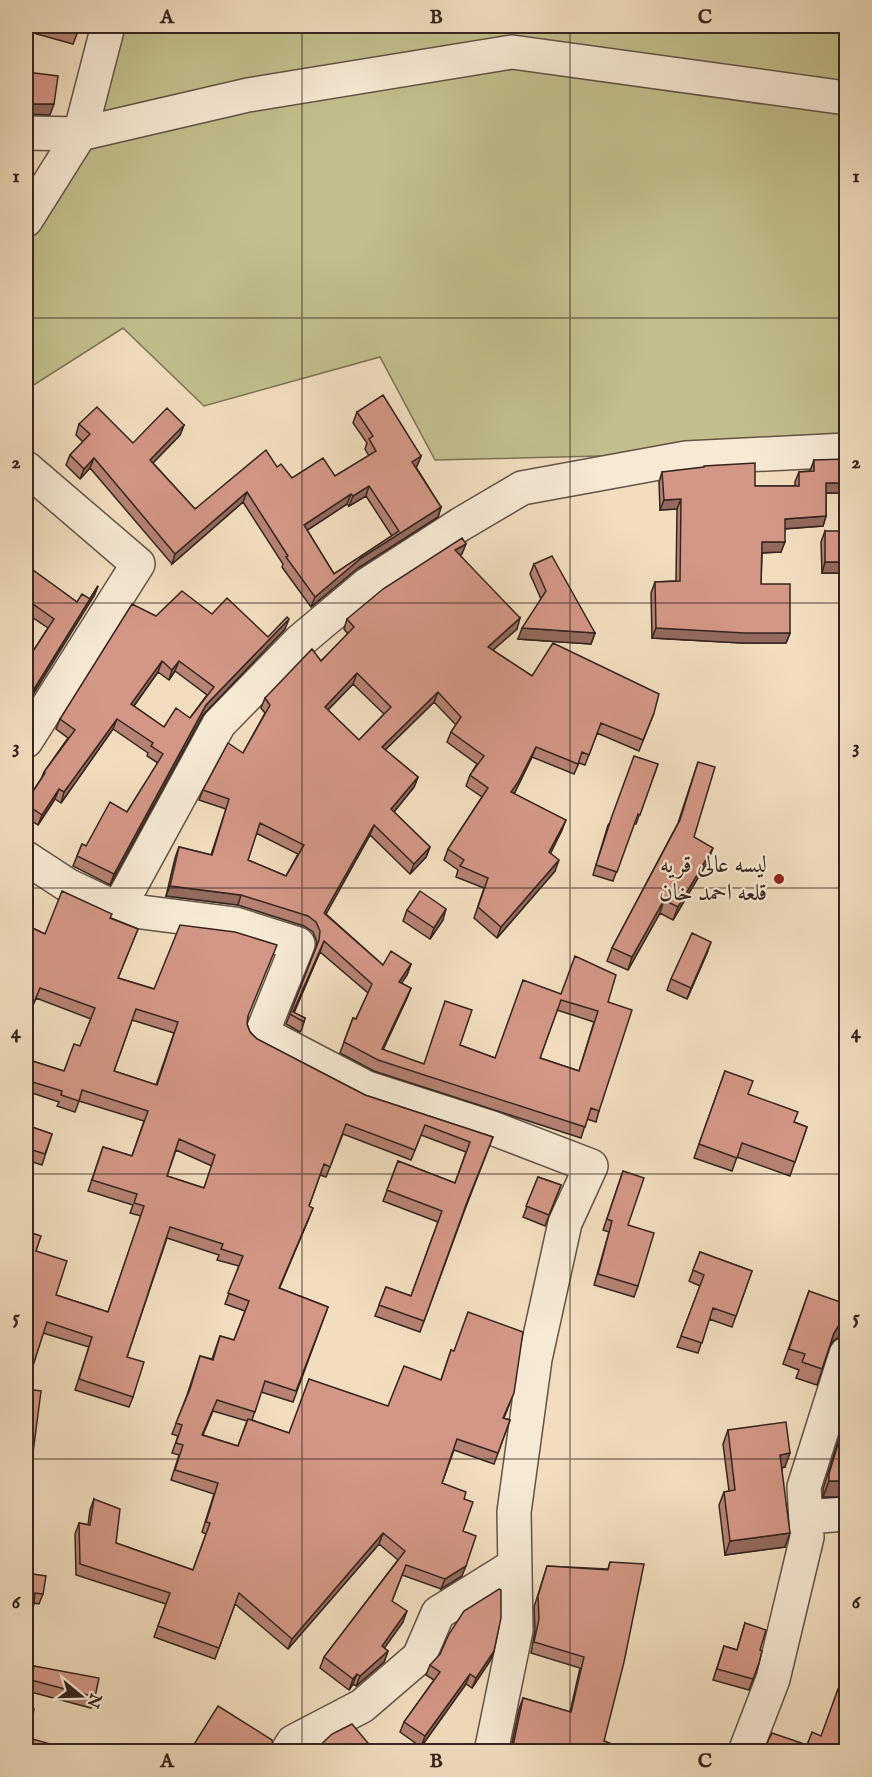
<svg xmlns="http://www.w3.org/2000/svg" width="872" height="1777" font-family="'IM FELL English',Amiri,serif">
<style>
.green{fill:#c2bf8d;stroke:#7c7256;stroke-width:1.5}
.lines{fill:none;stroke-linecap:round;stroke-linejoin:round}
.minor-casing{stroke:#645347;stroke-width:36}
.minor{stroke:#f7ead5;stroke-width:33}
.wall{fill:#b68273;stroke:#35251f;stroke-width:1.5;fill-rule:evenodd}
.shaded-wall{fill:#946a5e;stroke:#35251f;stroke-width:1.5}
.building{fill:#d49786;stroke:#35251f;stroke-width:1.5;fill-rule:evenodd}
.grid{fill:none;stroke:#35251f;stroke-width:1.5;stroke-opacity:0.55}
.poi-dot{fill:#8f2418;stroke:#f7ead5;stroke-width:2}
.labels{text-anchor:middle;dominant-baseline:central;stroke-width:4.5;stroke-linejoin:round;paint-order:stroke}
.poi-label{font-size:24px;fill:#35251f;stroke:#f7ead5;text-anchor:end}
.neatline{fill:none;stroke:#35251f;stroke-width:2}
.grid-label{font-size:20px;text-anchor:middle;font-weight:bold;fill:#35251f}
</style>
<rect width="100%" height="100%" fill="#f2debf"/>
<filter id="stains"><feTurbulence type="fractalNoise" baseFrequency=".00333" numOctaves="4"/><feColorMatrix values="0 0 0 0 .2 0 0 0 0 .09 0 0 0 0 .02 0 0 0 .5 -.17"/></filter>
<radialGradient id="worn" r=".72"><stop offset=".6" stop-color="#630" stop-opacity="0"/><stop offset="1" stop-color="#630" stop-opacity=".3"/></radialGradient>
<path class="green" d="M108,26H846V450L435,460L380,357L204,406L123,328L26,390V220Z"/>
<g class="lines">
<defs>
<path id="minor" d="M26,133L80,134L248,95L512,52L846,98
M26,220L80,134L108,26
M26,468L138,564L26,741
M26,858L69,886L118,909L235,924L298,944L262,1033L367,1088L492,1128L591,1166L565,1223L535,1359L514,1512L516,1630L491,1752
M118,909L219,724L300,641L368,584L461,524L522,488L686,458L846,450
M806,1517L846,1514
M287,1752L293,1742L362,1706L419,1657L438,1613L515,1565
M745,1752L773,1679L807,1537L804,1487L846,1354"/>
</defs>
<use href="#minor" class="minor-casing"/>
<use href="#minor" class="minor"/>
</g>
<path class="wall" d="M26,26H80L73,44L26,31Z
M357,412L421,456L417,466L416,467L441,507L438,517L358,568L311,607L282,567L283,564L243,502L172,564L90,468L80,479L66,465L70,455L83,442L76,435L79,424L133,443L184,425L180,435L153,463L195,509L277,467L292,478L335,476L369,456L365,449L367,443L353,423ZM366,496L392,536L334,574L307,530L347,504L349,506Z
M814,460L846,493H826V516L823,526L785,529L781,552L762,553L761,584L790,633L786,643H742L652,638L651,593L655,582L676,581L677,509L660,510L659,482L662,472L755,486H795V482L799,472L810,471Z
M825,531L846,573H822L821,542Z
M462,554L460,555L517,629L492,650L532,676L654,713L639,751L597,733L585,765L579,763L574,774L532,757L514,794L562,830L550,853L555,871L497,938L474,918L484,888L456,877L458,870L444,860L448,849L482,797L466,786L470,775L477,764L447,742L451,732L456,725L434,702L385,750L418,777L414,787L394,812L430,847L426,857L410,874L370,835L326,914L383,965L411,964L407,975L401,983L411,988L407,998L383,1050L423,1064L460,1045L495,1058L561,994L608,1002L599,1111L596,1122L587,1119L581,1138L374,1071L340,1053L353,1018L356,1019L368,993L320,952L294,1013L305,1018L302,1029L300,1032L286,1024L316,949L317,942L313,932L304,926L238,905L166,896L175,858L179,847L211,855L226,809L199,800L203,790L243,753L265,713L261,708L265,698L321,661L348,634L344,629L347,619ZM353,684L384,714L359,740L328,710ZM256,833L298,854L286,876L248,860ZM557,1010L594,1022L579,1071L540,1058Z
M534,564L595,633L591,644L518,639L541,599L530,574Z
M26,565L77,602L90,599L98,586L94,596L32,653L48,628L26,613Z
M212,614L268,637L285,629L203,715L110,885L73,866L82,844L86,846L127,812L158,763L147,756L148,753L113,729L61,803L55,799L38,825L26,817V802L41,779L44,772L68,738L56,729L60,719L156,616ZM175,671L207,695L190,718L164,727L134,706L158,672L169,680Z
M698,762L694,837L708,861L673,920L660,913L628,970L607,961L612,948L678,823Z
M658,764L636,824L634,823L613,881L593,875L608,825Z
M407,910L443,920L430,939L403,921Z
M111,918L138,929L118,978L248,1017L247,1024L250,1032L257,1039L365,1095L493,1137L464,1212L420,1332L375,1316L386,1287L411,1296L438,1222L383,1201L398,1161L455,1183L466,1152L421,1135L411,1160L343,1134L326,1177L320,1175L309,1206V1218L279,1288L328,1307L293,1402L261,1392L252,1420L289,1433L388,1406L441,1380L451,1350L510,1403L504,1418L510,1420L494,1464L454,1450L442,1483L464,1499L462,1576L441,1589L402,1575L392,1601L403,1622L384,1648L388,1651L384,1662L356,1686L353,1684L349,1690L320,1668L324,1657L398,1560L379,1544L288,1649L235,1604L215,1659L154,1637L166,1604L76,1575L75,1534L79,1523L88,1525L90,1510L94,1499L116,1543L193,1570L206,1534L202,1532L214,1494L171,1480L179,1455L172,1453L178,1436L172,1434L187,1395L200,1356L212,1359L220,1336L234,1340L245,1311L225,1304L239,1266L217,1260L219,1255L167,1238L127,1357L133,1397L129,1407L75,1390L89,1347L43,1333L26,1387V1231L36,1251L56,1295L108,1312L141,1216L130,1213L133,1205L88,1191L103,1147L132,1156L144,1121L79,1101L75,1112L57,1106L59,1102L26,1091V1059L64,1071L80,1046L91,1019L36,998L26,1023V925L45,934ZM132,1020L174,1033L156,1085L114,1071ZM176,1150L212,1166L204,1188L167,1176ZM213,1411L247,1421L238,1446L203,1435Z
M707,953L687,999L667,990L671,979Z
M725,1071L748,1094L794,1122L807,1127L790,1176L737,1157L732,1171L694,1158Z
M26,1125L52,1134L42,1165L26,1160Z
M623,1171L628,1225L638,1286L634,1297L594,1285L609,1232L603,1230Z
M538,1177L561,1185L545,1226L523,1217Z
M700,1252L752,1271L732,1327L709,1319L698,1353L677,1347L700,1286L689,1281Z
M809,1291L838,1338L833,1341L830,1346L817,1385L796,1378L799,1370L783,1364Z
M26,1389L27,1499L32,1532L28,1542L26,1541Z
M846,1416V1497H823V1489Z
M728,1430L785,1467L782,1468L785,1547L725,1555L719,1505L724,1492L729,1491L723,1444Z
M610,1562L604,1741L632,1752H510L519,1709L523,1698L570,1712L580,1668L531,1653L535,1630L534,1607L547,1566L608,1569Z
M26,1573L43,1594L39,1604L34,1603L30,1619Z
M745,1623L760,1650L759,1663L749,1690L713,1680L724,1646L737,1650Z
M494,1651L490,1661L472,1688L466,1684L421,1747L400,1732L404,1722L434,1680L426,1675L430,1665Z
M34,1666L95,1697L91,1708L27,1691L30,1677Z"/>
<path class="shaded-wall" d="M30,104H54L50,115L26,114V105Z
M184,425L180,435L146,470L150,460Z
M421,456L417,466L408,472L412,462Z
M94,458L90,468L80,479L84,469Z
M826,483H846V493H822Z
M369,486L366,496L349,506L353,496Z
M247,492L243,502L172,564L175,554Z
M351,494L347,504L300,535L304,525Z
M681,499L677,509L660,510L664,500Z
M441,507L438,517L358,568L311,607L315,597L361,558Z
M826,516L823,526L781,529L785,519Z
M762,542H785L781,552L758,553Z
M466,544L462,554L451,560L455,550Z
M825,562H846V573H822Z
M98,586L94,596L26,706V702Z
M520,618L517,629L484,658L488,647Z
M289,619L285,629L203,715L110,885L114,874L206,705Z
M522,628L595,633L591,644L518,639Z
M656,628L790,633L786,643H742L652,638Z
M162,661L158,672L128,714L131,704Z
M179,661L175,671L169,680L172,670Z
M357,673L353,684L321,717L325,707Z
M438,692L434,702L378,757L382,747Z
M117,719L113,729L61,803L64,792Z
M536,747L532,757L515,792L507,803L511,792Z
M418,777L414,787L388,819L391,809Z
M59,789L55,799L38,825L42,815Z
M566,820L562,830L546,863L549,852Z
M374,825L370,835L321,923L324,913Z
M430,847L426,857L410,874L414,864Z
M713,848L708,861L673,920L678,907Z
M559,860L555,871L497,938L501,927Z
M170,886L241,895L238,905L166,896Z
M664,900L660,913L628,970L632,957Z
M446,909L443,920L430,939L434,928Z
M324,941L320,952L292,1016V1015Z
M711,942L707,953L687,999L691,988Z
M411,964L407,975L395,993L399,982Z
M411,988L407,998L378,1060L382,1049Z
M313,1208L309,1218L275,1299L279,1288Z
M844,1322L838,1338L833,1341L828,1348L834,1333L839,1325Z
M790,1453L785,1467L775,1469L780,1455Z
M829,1481H846V1497H823Z
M383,1533L379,1544L288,1649L292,1639Z
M790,1533L785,1547L725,1555L730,1541Z
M466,1566L462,1576L441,1589L445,1579Z
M33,1610L30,1619L26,1620V1611Z
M407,1611L403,1622L378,1657L382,1646Z
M388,1651L384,1662L356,1686L360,1676Z
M494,1651L490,1661L472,1688L476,1678Z
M357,1674L353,1684L349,1690L353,1679Z
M470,1674L466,1684L421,1747L425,1736Z"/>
<path class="building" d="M59,26H80L78,31Z
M26,72L58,76L54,104H30L26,105Z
M383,395L421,456L412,462L441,507L361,558L315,597L286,557L288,556L247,492L175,554L94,458L84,469L70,455L90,434L79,424L97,407L133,443L167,408L184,425L150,460L195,509L266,450L277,467L281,464L292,478L323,458L335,476L376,451L369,439L373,436L357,412ZM369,486L399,531L334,574L304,525L351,494L353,496Z
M846,459V483H826V516L785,519V542H762L761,584H790V633H745L656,628L655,582L680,581L681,499L664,500L662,472L704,467V466L755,463V486H799V472L814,471V460Z
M825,531H846V562H825Z
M462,538L466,544L455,550L520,618L488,647L532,676L553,643L659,694L654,713L643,740L601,723L589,755L582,752L578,764L536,747L518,782L511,792L566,820L549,852L559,860L501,927L478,907L488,878L460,866L464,860L448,849L488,788L470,775L484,756L451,732L461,717L438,692L382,747L418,777L391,809L430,847L414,864L374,825L324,913L383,965L391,951L411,964L399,982L411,988L382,1049L424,1064L445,1001L472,1010L460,1045L495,1058L523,980L561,994L575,956L616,975L608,1002L632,1010L599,1111L591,1108L585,1127L378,1060L344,1042L353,1018L356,1019L372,984L324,941L293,1012L305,1018L304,1022L290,1014L319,940L320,931L316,922L308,916L241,895L170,886L179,847L212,855L229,799L203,790L228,743L243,753L270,705L265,698L312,649L321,661L354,627L347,619L383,589ZM357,673L391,707L359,740L325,707ZM260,823L304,845L286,876L248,860ZM561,1000L598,1011L579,1071L540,1058Z
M552,556L595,633L522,628L546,591L534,564Z
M26,565L77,602L82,594L90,599L98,586L26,702V649L32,653L54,619L26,599Z
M182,591L212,614L227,598L268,637L287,617L289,619L206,705L114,874L77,856L82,844L86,846L110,802L127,812L163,754L151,746L153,743L117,719L64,792L59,789L42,815L26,804V802L45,773L44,772L75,730L60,719L132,604L156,616ZM162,661L172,670L179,661L214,687L190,718L176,708L164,727L131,704Z
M634,756L658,764L640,815L638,814L617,872L596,865L612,816Z
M698,762L715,767L694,837L713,848L678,907L664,900L632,957L612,948L680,820Z
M62,891L112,914L110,918L138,929L118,978L154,989L180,925L235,932L277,945L248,1016L247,1024L250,1032L257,1039L365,1095L493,1137L467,1202L424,1321L379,1305L386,1287L411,1296L442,1211L387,1190L398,1161L455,1183L470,1142L425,1125L415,1150L346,1124L330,1167L324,1164L309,1206L313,1208L279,1288L328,1307L296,1391L265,1381L255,1412L217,1400L202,1435L238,1446L248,1419L289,1433L309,1379L388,1406L404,1366L441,1380L451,1350L454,1351L468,1312L523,1332L514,1393L503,1418L510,1420L498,1453L457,1439L442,1483L466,1492L464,1499L473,1502L463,1531L476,1536L466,1566L445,1579L406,1565L392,1601L407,1611L382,1646L388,1651L360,1676L357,1674L353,1679L324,1657L405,1551L383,1533L292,1639L239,1593L219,1648L158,1626L170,1593L80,1564L79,1523L90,1525L94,1499L120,1509L116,1543L193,1570L210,1523L206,1522L218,1483L175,1470L183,1445L176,1443L182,1425L176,1423L190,1389L200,1356L213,1360L220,1336L234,1340L249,1301L228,1293L243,1256L221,1249L223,1244L170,1227L127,1357L144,1362L133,1397L79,1379L92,1337L47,1322L28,1381L26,1380V1231L41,1236L36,1251L67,1261L56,1295L108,1312L144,1206L134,1203L137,1194L92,1180L103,1147L132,1156L148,1111L82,1090L79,1101L61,1095L62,1091L26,1080V1059L64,1071L74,1044L80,1046L95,1008L40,988L26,1022V925L45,934ZM136,1009L178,1022L157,1085L114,1071ZM179,1139L215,1155L204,1188L167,1176Z
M420,891L446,909L434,928L407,910Z
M692,933L711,942L691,988L671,979Z
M725,1071L753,1081L748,1094L798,1112L794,1122L807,1127L795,1162L742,1143L737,1158L699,1144Z
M26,1125L52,1134L45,1154L26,1148Z
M623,1171L644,1178L628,1225L654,1233L638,1286L598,1274L612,1221L607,1219Z
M538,1177L561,1185L549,1215L526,1206Z
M700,1252L752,1271L736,1316L713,1308L702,1343L681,1336L704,1275L693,1270Z
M809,1291L846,1304V1315L844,1322L839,1325L834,1333L822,1369L802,1362L805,1354L789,1349Z
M26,1389L41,1391L27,1499L32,1500V1532L26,1531Z
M846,1417V1481H829V1474Z
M786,1422L790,1453L780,1455L790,1533L730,1541L724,1492L735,1490L728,1430Z
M610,1562L644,1564L624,1662L604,1741L632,1752H562L533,1745L531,1752H510L513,1746L523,1698L571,1712L584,1657L534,1642L539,1619L538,1596L547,1566L608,1570Z
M26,1573L46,1576L43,1594L35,1593L33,1610L26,1611Z
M499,1589L501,1590V1618L494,1651L476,1678L470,1674L425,1736L404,1722L440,1672L430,1665L440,1654L449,1634L464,1611Z
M745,1623L766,1630L760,1650L762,1651L759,1663L753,1679L717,1669L724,1646L737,1650Z
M34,1666L99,1678L95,1697L31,1680Z
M838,1689L846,1692V1752H763L772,1733L807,1745L812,1732L821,1736Z
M218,1706L272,1740L273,1745L269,1752H195L191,1749Z
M26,1707L34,1709L29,1738L78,1752H26Z
M352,1724L373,1749L371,1752H313L332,1734Z"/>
<path class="grid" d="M302,26V1752M570,26V1752M26,318H846M26,603H846M26,888H846M26,1174H846M26,1459H846"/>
<circle class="poi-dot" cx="779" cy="879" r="6"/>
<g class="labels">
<g class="poi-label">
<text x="767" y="865">لیسه عالی قریه<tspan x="767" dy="28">قلعه احمد خان</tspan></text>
</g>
</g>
<rect width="872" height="1777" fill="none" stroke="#f2debf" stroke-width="66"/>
<g transform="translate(81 1696) rotate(109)" stroke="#f7ead5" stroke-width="4.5" paint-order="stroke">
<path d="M0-4.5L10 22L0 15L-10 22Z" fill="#35251f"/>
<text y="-9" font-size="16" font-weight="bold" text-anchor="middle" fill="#35251f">N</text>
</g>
<rect x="33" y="33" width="806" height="1711" class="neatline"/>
<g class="grid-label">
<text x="167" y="23">A</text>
<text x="436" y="23">B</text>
<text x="705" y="23">C</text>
<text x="16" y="182">1</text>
<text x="856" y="182">1</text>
<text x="16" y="468">2</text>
<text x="856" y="468">2</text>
<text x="16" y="753">3</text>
<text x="856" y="753">3</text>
<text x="16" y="1038">4</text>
<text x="856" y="1038">4</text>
<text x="16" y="1323">5</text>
<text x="856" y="1323">5</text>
<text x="16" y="1608">6</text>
<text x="856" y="1608">6</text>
<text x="167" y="1767">A</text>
<text x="436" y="1767">B</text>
<text x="705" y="1767">C</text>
</g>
<rect width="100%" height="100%" filter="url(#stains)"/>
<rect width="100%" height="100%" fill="url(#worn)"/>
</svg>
